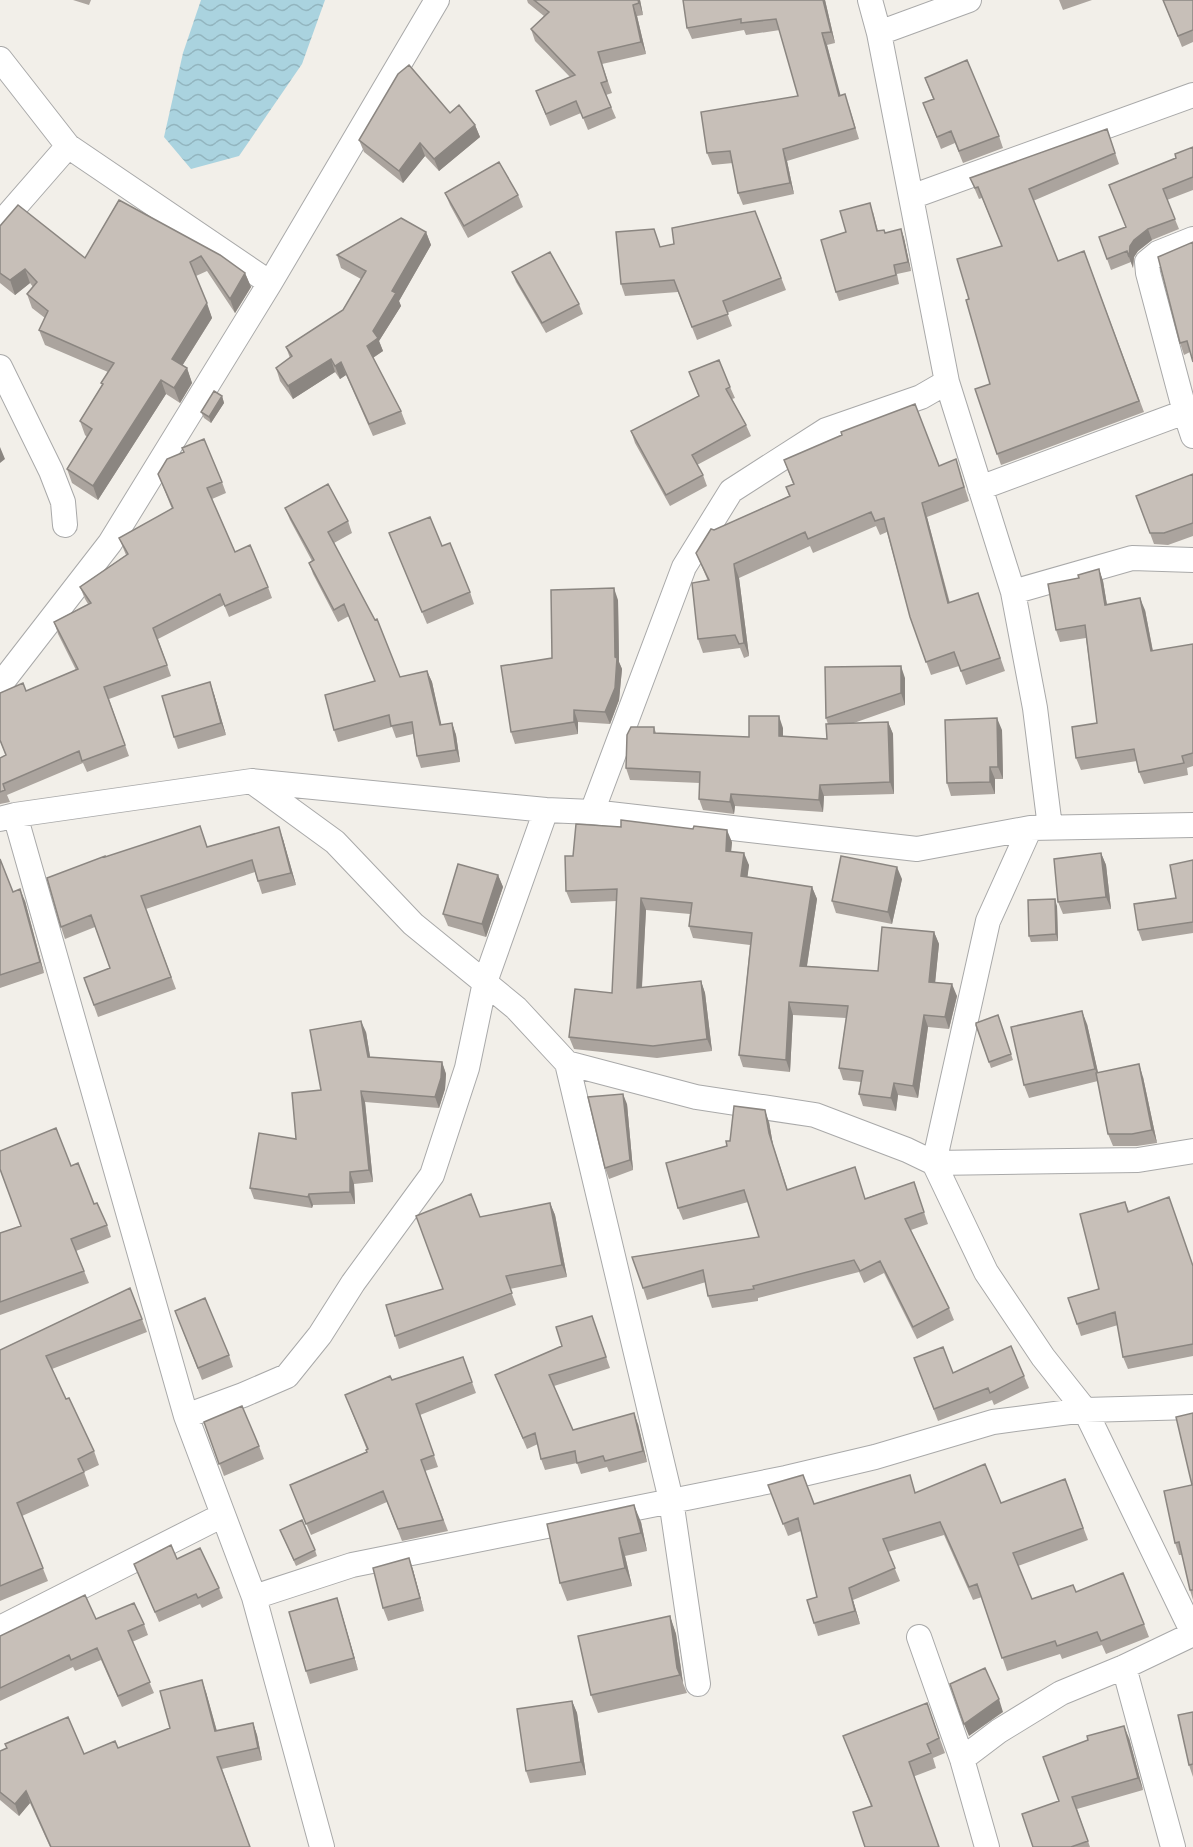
<svg xmlns="http://www.w3.org/2000/svg" width="1193" height="1847" font-family="'Source Sans 3',sans-serif">
<style>
.water{fill:url(#water-waves)}
.lines{fill:none;stroke-linecap:round;stroke-linejoin:round}
.street-casing{stroke:#a9a9a9;stroke-width:26}
.street{stroke:#fff;stroke-width:24}
.wall{fill:#aba49e}
.shaded-wall{fill:#8b8681}
.building{fill:#c7bfb8;stroke:#8b8681;stroke-width:1.5}
</style>
<defs>
<pattern id="water-waves" width="16" height="10" patternUnits="userSpaceOnUse" patternTransform="scale(1.5)"><rect width="16" height="10" fill="#aad3df"/><path d="M0 5q4-4 8 0t8 0" fill="none" stroke="#92b5bf"/></pattern>
</defs>
<rect width="100%" height="100%" fill="#f2efe9"/>
<path class="water" d="M201,0H325L302,64L239,156L191,169L164,137L183,53Z"/>
<g class="lines">
<defs>
<path id="street" d="M870,0L879,33L947,382L1013,592L1035,708L1050,827
M879,33L969,0
M0,59L68,146L270,283
M911,197L1193,95
M0,224L68,146
M1193,239L1158,253L1147,262L1148,273L1185,412L1193,436
M0,367L51,471L63,502L65,525
M980,488L1193,409
M1013,592L1132,558L1193,560
M0,685L110,543L270,283L437,0
M254,783L335,842L413,924L516,1008L567,1063L696,1097L815,1115L907,1150L934,1163L1138,1160L1193,1151
M592,812L684,567L731,491L826,430L921,397L947,382
M15,815L186,1416L254,1597L322,1847
M0,819L15,815L252,781L546,810L592,812L917,849L1030,828L1193,825
M1030,828L988,921L934,1163L986,1272L1043,1357L1085,1410L1193,1633
M567,1063L671,1500L698,1684
M186,1416L243,1395L287,1376L320,1335L353,1283L432,1175L467,1068L485,982L546,810
M254,1597L352,1565L786,1478L875,1457L993,1422L1085,1410L1193,1407
M0,1628L223,1515
M919,1637L962,1759L987,1847
M1124,1667L1173,1847
M962,1759L999,1731L1061,1693L1124,1667L1193,1634"/>
</defs>
<use href="#street" class="street-casing"/>
<use href="#street" class="street"/>
</g>
<path class="wall" d="M73,0H91L89,5Z
M527,0H640L643,15L637,16L646,54L602,64L612,93L606,95L616,118L588,130L581,113L550,126L536,91L570,77L535,41L531,29L544,16L528,3Z
M825,0L835,43L827,45L840,96L849,106L859,139L787,161L794,194L743,205L738,193L733,163L712,165L707,153L798,96L780,30L746,35L744,30L692,39L687,28Z
M1059,0H1092L1063,10Z
M1163,0H1193V42L1182,47Z
M925,78L999,136L1003,148L963,163L955,143L941,149L923,103L933,99Z
M450,113L475,125L480,137L439,171L425,156L403,183L364,152L359,140Z
M1107,129L1119,164L1033,201L1058,261L1084,251L1144,412L1001,465L975,389L990,384L969,299L1002,246L982,198L979,199L970,178Z
M1193,147V190L1167,200L1179,229L1152,240L1138,251L1134,257L1133,268L1131,262L1111,270L1099,237L1126,227L1176,158Z
M445,193L518,195L523,207L468,238L450,205Z
M119,200L245,273L251,287L235,313L207,271L196,276L212,318L182,366L187,368L192,383L180,403L166,394L98,500L72,483L67,469L87,437L85,435L80,421L102,385L101,383L108,372L45,345L39,330L45,318L32,308L27,294L33,287L30,283L15,295L0,283V226L85,258Z
M755,211L786,290L727,313L732,326L697,340L678,292L625,296L621,284L660,247L674,244Z
M873,212L878,231L885,233L901,229L904,238L911,271L897,274L899,284L839,301L836,292L846,232Z
M426,232L431,245L399,301L401,306L379,341L383,351L373,358L401,411L406,424L373,436L346,375L340,379L335,372L293,399L280,381L276,368L290,358L286,347L343,310L361,279L341,268L337,255Z
M1193,242L1190,352L1184,355L1180,343Z
M512,272L579,304L583,314L546,333L516,282Z
M730,387L735,398L732,399L746,425L751,436L697,465L703,475L707,486L670,506L635,443L631,431Z
M222,396L224,403L211,423L204,418L201,412Z
M956,459L969,501L927,517L950,603L978,593L1005,671L966,685L959,666L931,675L910,617L887,532L880,535L876,526L813,553L810,546L739,578L749,656L744,658L740,648L703,653L698,639L708,581L696,553L714,530L789,496L786,487L793,484L784,460L939,466Z
M158,474L222,482L226,493L212,499L235,552L268,587L272,598L229,617L224,605L158,639L171,676L109,699L129,756L87,772L83,763L7,795L10,802L0,804V758L6,755L0,741V693L26,691L76,670L58,634L54,622L88,604L85,599L80,587L126,555L119,538L172,509Z
M1193,474V536L1168,545L1154,544L1136,496Z
M285,508L348,521L352,533L334,543L400,677L427,671L432,682L441,725L452,723L456,735L460,762L421,768L417,756L413,734L396,738L392,727L338,742L334,730L375,681L349,616L338,622L313,574L309,563L312,561L290,520Z
M389,533L442,546L470,592L474,604L427,624Z
M1099,569L1103,581L1107,605L1145,610L1153,651L1193,644V766L1187,768L1188,775L1144,784L1139,772L1137,761L1081,770L1076,758L1097,723L1086,638L1060,642L1056,630L1079,578Z
M618,600L619,662L622,669L619,700L610,724L578,722V734L515,744L511,732L552,658Z
M905,678V705L851,724L888,722L893,734L894,794L824,796L823,812L735,806L734,814L703,810L699,799L700,783L630,780L626,768L654,727L656,733L749,737L783,728V736L827,739L828,724L826,718Z
M214,694L226,735L178,749L174,737Z
M1002,730L1003,779H995V794L951,796L947,783Z
M283,839L296,885L262,894L255,872L146,909L176,989L98,1017L84,978L110,968L95,927L65,939L61,927L105,857Z
M732,842L731,851L749,865L747,877L812,887L817,899L807,966L878,971L934,932L939,944L935,982L957,996L949,1029L928,1027L918,1098L898,1095L896,1111L863,1106L859,1094L861,1082L843,1080L839,1068L846,1018L793,1015L790,1072L743,1067L739,1055L750,945L693,938L689,926L690,914L646,910L642,988L701,981L705,993L712,1051L657,1058L574,1049L569,1037L612,993L617,901L571,903L566,891Z
M1101,853L1106,865L1111,909L1063,914L1058,902Z
M0,859L13,892L25,901L44,973L0,988Z
M1193,860V933L1142,941L1138,930L1176,898Z
M498,875L503,887L486,937L448,926L443,914Z
M902,879L892,924L836,913L832,901Z
M1057,906L1058,941L1031,942L1029,936Z
M998,1015L1013,1060L991,1068L976,1025Z
M1087,1024L1098,1073L1143,1077L1157,1143L1137,1146H1113L1108,1134L1098,1081L1029,1098L1024,1085Z
M366,1032L370,1057L442,1062L446,1074L445,1089L439,1108L365,1102L373,1182L354,1184L355,1204L313,1205L312,1208L254,1199L250,1188L296,1139L321,1090Z
M627,1104L633,1170L609,1179L605,1168Z
M769,1122L773,1145L788,1190L866,1198L914,1182L928,1224L911,1230L949,1308L954,1320L917,1339L884,1273L864,1283L859,1272L758,1298V1301L712,1308L708,1296L706,1282L647,1300L643,1288L759,1237L748,1202L683,1220L678,1208L727,1146Z
M71,1166L107,1225L111,1237L76,1251L89,1283L0,1315V1233L21,1226Z
M1125,1202L1129,1211L1193,1265V1356L1128,1369L1123,1357L1118,1325L1081,1336L1077,1324L1099,1289Z
M550,1203L555,1215L567,1277L510,1289L516,1305L399,1349L395,1336L443,1289L480,1217Z
M130,1288L147,1332L52,1369L66,1399L94,1451L99,1465L84,1472L89,1486L22,1516L48,1581L0,1601V1350Z
M175,1311L229,1355L233,1367L202,1380Z
M592,1316L610,1368L554,1386L573,1430L638,1424L647,1462L609,1472L607,1467L581,1474L577,1463L545,1470L541,1459L538,1444L527,1449L495,1375L562,1346Z
M463,1357L476,1393L420,1415L438,1467L425,1471L448,1531L402,1541L387,1502L311,1535L290,1485L367,1452V1450L345,1395Z
M914,1358L953,1373L1024,1376L1029,1388L994,1405L992,1400L938,1421Z
M1193,1413V1600L1190,1590L1182,1555H1179L1175,1543L1192,1485Z
M204,1422L259,1446L264,1459L224,1476Z
M1065,1479L1088,1540L1018,1566L1032,1599L1076,1592L1144,1624L1149,1637L1106,1654L1102,1645L1062,1659L1060,1654L1007,1671L982,1597L973,1600L944,1535L888,1552L900,1581L853,1600L860,1624L818,1636L814,1623L817,1597L801,1531L788,1536L768,1485L814,1504L916,1493L1001,1503Z
M641,1522L647,1551L625,1556L632,1586L567,1601L560,1583L547,1524Z
M280,1530L315,1550L317,1556L296,1566Z
M409,1558L413,1570L424,1611L388,1621L383,1608Z
M177,1559L219,1588L223,1598L202,1608L200,1604L159,1622L134,1564Z
M341,1611L358,1670L310,1684L306,1671Z
M670,1616L676,1634L683,1683L687,1693L598,1713L591,1695Z
M144,1624L148,1635L132,1642L154,1693L122,1707L101,1660L75,1671L73,1667L0,1701V1636Z
M206,1692L217,1731L253,1723L257,1735L262,1760L222,1769L250,1847H50L30,1803L19,1816L0,1800V1751L84,1754L118,1748L170,1728Z
M572,1701L577,1713L586,1775L530,1783L526,1771Z
M927,1703L945,1753L933,1758L936,1768L915,1776L871,1806L843,1736Z
M1193,1712V1777L1189,1765Z
M1129,1738L1143,1790L1077,1809L1090,1847H1033L1059,1801Z"/>
<path class="shaded-wall" d="M638,0H640L643,15Z
M823,0H825L835,43L831,32Z
M633,5L637,16L646,54L641,42Z
M822,33L827,45L844,108L839,96Z
M475,125L480,137L439,171L434,159Z
M420,143L425,156L403,183L399,171Z
M783,149L787,161L794,194L790,183Z
M901,229L904,238L911,271L908,262Z
M1148,229L1152,240L1138,251L1134,257L1133,268L1129,257L1130,246L1134,240Z
M426,232L431,245L399,301L401,306L379,341L383,351L371,359L367,346L373,331L392,291Z
M25,269L30,283L15,295L10,280Z
M245,273L251,287L235,313L230,299Z
M207,303L212,318L177,374L172,359Z
M331,359L335,372L293,399L288,386Z
M341,362L346,375L340,379L335,366Z
M187,368L192,383L180,403L174,388Z
M161,380L166,394L98,500L93,486Z
M222,396L224,403L211,423L209,417Z
M0,447L5,459L0,463Z
M922,503L927,517L953,617L948,603Z
M734,564L739,578L749,656L744,643Z
M1099,569L1103,581L1109,617L1105,605Z
M614,588L618,600L619,662L622,669L619,700L610,724L605,712L615,657Z
M1140,598L1145,610L1155,663L1151,651Z
M901,666L905,678V705L901,693Z
M427,671L432,682L444,736L440,725Z
M210,682L214,694L226,735L221,723Z
M574,710L578,722V734L574,722Z
M779,716L783,728V747L779,736Z
M997,718L1002,730L1003,779L998,767Z
M888,722L893,734L894,794L890,782Z
M452,723L456,735L460,762L456,750Z
M990,767L995,779V794L990,782Z
M820,785L824,796L823,812L819,800Z
M731,794L735,806L734,814L730,802Z
M279,827L283,839L296,885L291,873Z
M727,830L732,842L730,863L726,851Z
M744,853L749,865L746,889L741,876Z
M1101,853L1106,865L1111,909L1106,897Z
M897,867L902,879L892,924L888,912Z
M498,875L503,887L486,937L482,924Z
M812,887L817,899L805,978L800,966Z
M20,889L25,901L44,973L40,962Z
M641,898L646,910L641,1001L637,988Z
M1055,899L1057,906L1058,941L1056,934Z
M934,932L939,944L934,994L929,982Z
M701,981L705,993L712,1051L707,1039Z
M952,984L957,996L949,1029L945,1017Z
M789,1002L793,1015L790,1072L786,1060Z
M1082,1011L1087,1024L1100,1081L1095,1069Z
M924,1015L928,1027L918,1098L913,1086Z
M361,1021L366,1032L372,1068L368,1057Z
M442,1062L446,1074L445,1089L439,1108L435,1097Z
M1139,1064L1143,1077L1157,1143L1152,1130Z
M894,1083L898,1095L896,1111L891,1098Z
M361,1091L365,1102L373,1182L369,1170Z
M623,1094L627,1104L633,1170L630,1160Z
M765,1110L769,1122L773,1145L792,1202L769,1133Z
M350,1172L354,1184L355,1204L350,1192Z
M309,1194L313,1205L312,1208L308,1197Z
M550,1203L555,1215L567,1277L562,1265Z
M634,1413L638,1424L647,1462L643,1451Z
M634,1505L641,1522L647,1551L641,1533Z
M619,1538L625,1556L632,1586L625,1568Z
M409,1558L413,1570L424,1611L420,1598Z
M849,1588L853,1600L860,1624L855,1611Z
M337,1598L341,1611L358,1670L354,1658Z
M670,1616L676,1634L683,1683L677,1668Z
M202,1680L206,1692L220,1743L215,1731Z
M999,1699L1003,1712L969,1736L964,1724Z
M572,1701L577,1713L586,1775L581,1762Z
M253,1723L257,1735L262,1760L258,1748Z
M1124,1726L1129,1738L1143,1790L1138,1778Z
M26,1791L30,1803L19,1816L15,1804Z"/>
<path class="building" d="M534,0H638L639,3L633,5L641,42L598,52L607,81L601,83L611,107L583,118L576,101L546,114L536,91L575,75L531,29L549,12Z
M683,0H823L831,32L822,33L839,96L845,94L855,128L783,149L790,183L738,193L730,151L707,153L701,112L798,96L776,19L741,23V19L687,28Z
M1163,0H1193V30L1178,36Z
M967,60L999,136L959,151L951,131L937,137L923,103L934,99L925,78Z
M409,65L450,113L459,105L475,125L434,159L420,143L399,171L359,140L398,74Z
M1107,129L1115,153L1029,189L1058,261L1084,251L1139,401L997,454L975,389L990,384L966,300L969,299L957,259L1002,246L978,187L975,188L970,178Z
M1193,147V177L1163,189L1175,219L1148,229L1134,240L1130,246L1129,257L1127,251L1107,259L1099,237L1126,227L1109,185L1176,158L1175,154Z
M499,162L518,195L464,226L445,193Z
M119,200L220,255L245,273L230,299L201,256L190,262L207,303L172,359L187,368L174,388L161,380L93,486L67,469L92,429L80,421L103,384L101,383L114,363L39,330L48,311L27,294L37,282L25,269L10,280L0,273V226L18,205L85,258Z
M870,203L877,231L884,230L885,233L901,229L908,262L894,265L896,275L836,292L821,240L846,232L840,211Z
M755,211L781,278L723,301L728,314L692,327L674,280L621,284L616,232L654,229L660,247L674,244L672,228Z
M401,218L426,232L392,291L396,293L373,331L378,338L367,346L401,411L369,424L341,362L335,366L331,359L288,386L276,368L292,356L286,347L343,310L366,271L337,255Z
M1193,242V362L1187,341L1180,343L1158,257Z
M550,252L579,304L542,323L512,272Z
M719,360L730,387L726,389L746,425L692,455L703,475L666,495L631,431L699,396L689,372Z
M214,391L222,396L209,417L201,412Z
M915,404L939,466L956,459L964,487L922,503L948,603L978,593L1000,658L961,671L954,652L926,662L910,617L884,518L875,521L871,512L808,539L805,532L734,564L744,643L739,644L735,635L698,639L692,583L709,580L696,553L711,529L714,530L790,496L786,487L794,484L784,460L842,435L841,432Z
M204,439L222,482L207,488L235,552L250,545L268,587L225,606L220,594L153,628L167,665L104,687L125,745L82,761L79,751L3,784L5,790L0,792V758L6,755L0,740V693L23,683L26,691L78,669L54,622L91,603L80,587L128,554L119,538L173,508L158,474L167,459L184,452L182,448Z
M1193,474V523L1164,533H1150L1136,496Z
M328,484L348,521L328,532L375,620L377,619L400,677L427,671L440,725L452,723L456,750L417,756L412,722L391,726L389,715L334,730L325,695L375,681L344,604L334,610L309,563L314,560L285,508Z
M430,517L442,546L450,543L470,592L422,612L389,533Z
M1099,569L1105,605L1140,598L1151,651L1193,644V753L1182,756L1184,763L1139,772L1134,749L1076,758L1072,727L1097,723L1085,625L1056,630L1048,584L1079,578L1078,575Z
M614,588L615,657L617,658L615,688L605,712L574,710V722L511,732L501,666L552,658L551,590Z
M901,666V693L826,718L825,667Z
M210,682L221,723L174,737L162,696Z
M749,716H779V736L827,739L826,724L888,722L890,782L820,785L819,800L731,794L730,802L699,799L700,772L626,768L627,735L631,727H654V733L749,737Z
M997,718L998,767H990V782L947,783L945,720Z
M621,820L693,829L694,826L727,830L726,851L744,853L741,876L812,887L800,966L878,971L882,927L934,932L929,982L952,984L945,1017L924,1015L913,1086L894,1083L891,1098L859,1094L863,1071L839,1068L848,1006L789,1002L786,1060L739,1055L752,933L689,926L692,903L641,898L637,988L701,981L707,1039L653,1046L569,1037L575,989L612,993L617,889L566,891L565,856H573L576,824L621,827Z
M200,826L207,847L279,827L291,873L258,881L252,860L141,896L171,977L94,1005L84,978L110,968L91,915L61,927L47,878L105,856V857Z
M1101,853L1106,897L1058,902L1054,859Z
M841,856L897,867L888,912L832,901Z
M0,859L13,892L20,889L40,962L0,975Z
M1193,860V922L1138,930L1134,904L1176,898L1170,865Z
M458,864L498,875L482,924L443,914Z
M1055,899L1056,934L1029,936L1028,900Z
M1082,1011L1095,1069L1024,1085L1011,1027Z
M998,1015L1011,1054L989,1062L976,1025V1023Z
M361,1021L368,1057L442,1062L441,1078L435,1097L361,1091L369,1170L350,1172V1192L309,1194L308,1197L250,1188L259,1133L296,1139L292,1093L321,1090L310,1030Z
M1139,1064L1152,1130L1132,1134H1108L1096,1073Z
M623,1094L630,1160L605,1168L588,1097Z
M734,1106L765,1110L769,1133L787,1190L855,1167L865,1199L914,1182L924,1212L905,1219L949,1308L913,1327L880,1261L860,1271L854,1260L753,1286L754,1289L708,1296L703,1270L643,1288L632,1257L759,1237L744,1190L678,1208L666,1163L727,1146L726,1141H730Z
M56,1128L71,1166L78,1163L94,1204L97,1203L107,1225L71,1239L84,1271L0,1302V1233L21,1226L0,1169V1151Z
M471,1194L480,1217L550,1203L562,1265L506,1276L512,1293L395,1336L386,1305L443,1289L416,1216Z
M1169,1197L1193,1266V1344L1123,1357L1115,1312L1077,1324L1068,1298L1099,1289L1080,1214L1125,1202L1128,1212Z
M130,1288L142,1319L46,1356L66,1399L69,1398L94,1451L78,1459L84,1472L17,1503L43,1568L0,1586V1350Z
M205,1298L229,1355L198,1368L175,1311Z
M592,1316L606,1357L549,1375L573,1430L634,1413L643,1451L605,1461L603,1456L577,1463L575,1451L541,1459L535,1433L523,1438L495,1375L562,1346L556,1327Z
M1011,1346L1024,1376L990,1393L988,1388L934,1409L914,1358L943,1347L953,1373Z
M463,1357L472,1382L416,1404L434,1455L421,1460L443,1520L398,1529L383,1491L306,1524L290,1485L367,1452L366,1450L368,1449L345,1395L390,1376L392,1380Z
M242,1406L259,1446L219,1464L204,1422Z
M1193,1413V1590H1190L1179,1542L1175,1543L1164,1491L1192,1485L1176,1417Z
M985,1464L1001,1503L1065,1479L1083,1528L1013,1553L1032,1599L1073,1585L1076,1592L1123,1573L1144,1624L1101,1641L1097,1632L1057,1646L1055,1641L1002,1658L977,1584L969,1587L940,1522L883,1539L895,1568L849,1588L855,1611L814,1623L807,1600L817,1597L798,1518L783,1524L768,1485L803,1475L814,1504L910,1475L915,1493Z
M634,1505L641,1533L619,1538L625,1568L560,1583L547,1524Z
M302,1520L315,1550L294,1560L280,1530Z
M171,1545L177,1559L200,1548L219,1588L198,1598L196,1594L155,1612L134,1564Z
M409,1558L420,1598L383,1608L373,1568Z
M85,1595L96,1619L134,1603L144,1624L128,1631L150,1682L118,1696L97,1648L71,1660L69,1655L0,1688V1636Z
M337,1598L354,1658L306,1671L289,1612Z
M670,1616L677,1668L680,1675L591,1695L578,1636Z
M985,1668L999,1699L964,1724L950,1684Z
M202,1680L215,1731L253,1723L258,1748L217,1757L250,1847H51L26,1791L15,1804L0,1792V1751L7,1748L5,1744L68,1717L84,1754L115,1741L118,1748L170,1728L160,1691Z
M572,1701L581,1762L526,1771L517,1709Z
M927,1703L939,1738L927,1744L931,1753L909,1762L939,1847H865L853,1812L872,1806L843,1736Z
M1193,1712V1764L1189,1765L1178,1715Z
M1124,1726L1138,1778L1072,1797L1088,1841L1071,1847H1033L1022,1814L1059,1801L1043,1757L1088,1740L1087,1736Z"/>
</svg>
